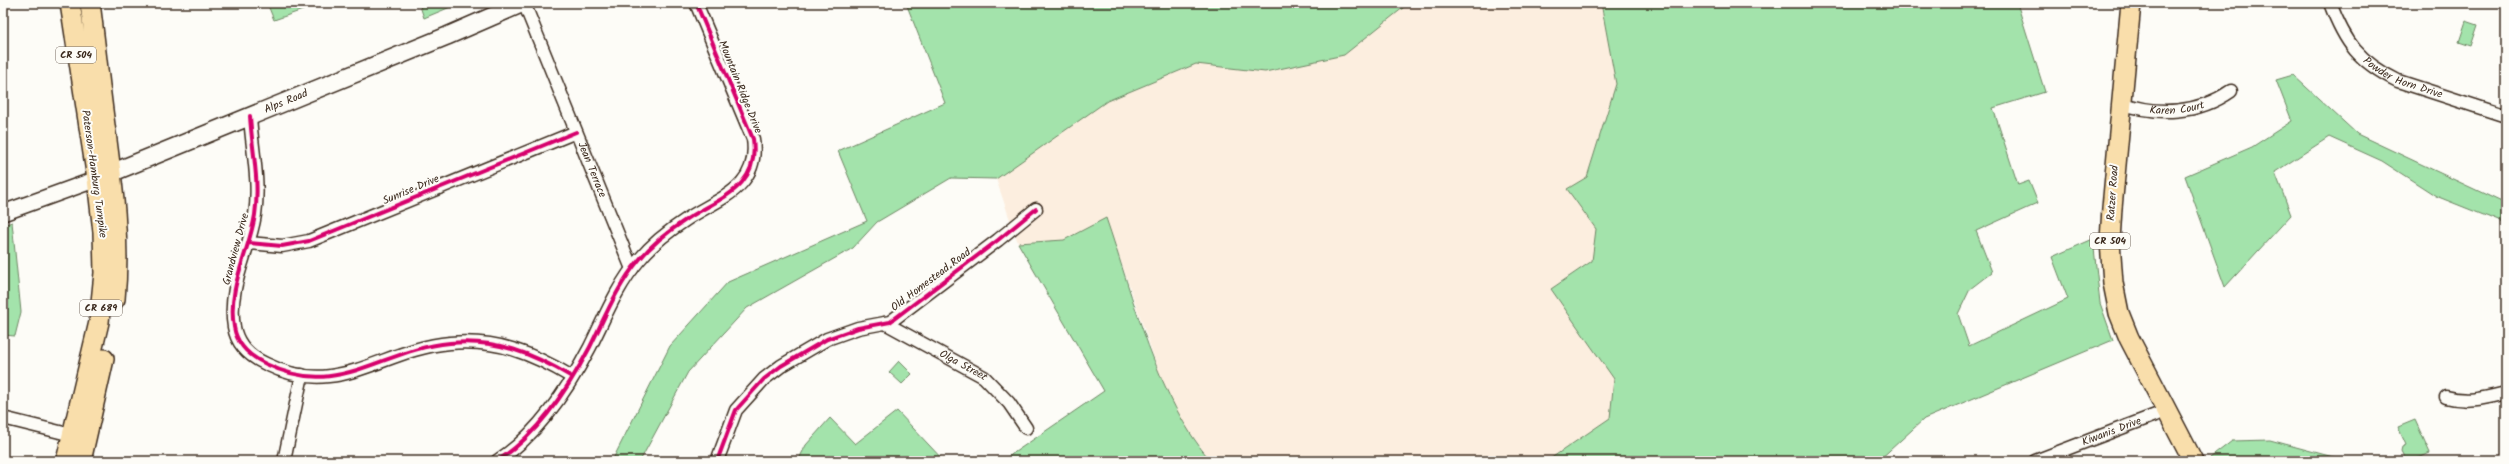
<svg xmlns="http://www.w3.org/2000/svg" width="2509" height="464" font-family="Kalam,sans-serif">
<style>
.built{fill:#fceedf}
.green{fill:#a3e3ab;stroke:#6f8664}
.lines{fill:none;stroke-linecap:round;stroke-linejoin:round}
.minor-casing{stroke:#3b2a1e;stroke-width:15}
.tertiary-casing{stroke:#3b2a1e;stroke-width:18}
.secondary-casing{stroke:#3b2a1e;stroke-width:20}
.primary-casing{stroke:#3b2a1e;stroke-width:22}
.minor{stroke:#fdfcf7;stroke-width:12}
.tertiary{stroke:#fdfcf7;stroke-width:15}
.secondary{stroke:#fdfcf7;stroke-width:17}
.primary{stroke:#f9deab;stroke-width:19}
.cycleway-casing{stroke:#fdfcf7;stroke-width:6}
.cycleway{stroke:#d6006c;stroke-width:4}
.labels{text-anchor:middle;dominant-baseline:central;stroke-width:4;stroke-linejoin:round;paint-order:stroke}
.shield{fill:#fdfcf7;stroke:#75695f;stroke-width:1}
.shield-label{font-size:10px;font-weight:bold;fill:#3b2a1e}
.street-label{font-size:11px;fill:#3b2a1e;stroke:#fdfcf7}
</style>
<rect width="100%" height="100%" fill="#fdfcf7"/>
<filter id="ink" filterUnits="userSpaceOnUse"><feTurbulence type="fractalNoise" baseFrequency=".025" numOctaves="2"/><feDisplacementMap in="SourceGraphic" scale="8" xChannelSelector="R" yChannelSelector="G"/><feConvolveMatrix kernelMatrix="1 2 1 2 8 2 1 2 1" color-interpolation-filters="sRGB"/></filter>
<g filter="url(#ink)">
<path class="built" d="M1409,3H1601L1616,84L1587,177L1568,189L1596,229L1592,261L1551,289L1614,379L1610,418L1547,461H1211L1182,422L1161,378L1106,218L1064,240L1018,243L996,179L1107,101L1197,64L1265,72L1344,55Z"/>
<path class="green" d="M267,3H323L274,20Z
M419,3H460L424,18Z
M906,3H1409L1344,55L1265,72L1196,64L1107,101L996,179L951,178L877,222L853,248L747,308L688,372L640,461H612L670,346L728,282L867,221L838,151L945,103Z
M1601,3H2017L2045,92L1993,108L2018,185L2029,181L2038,203L1976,231L1992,272L1970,289L1958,314L1969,346L2068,299L2052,257L2093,239L2100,303L2113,340L1924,419L1878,461H1547L1610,418L1614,379L1551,289L1592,261L1596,229L1567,189L1587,177L1616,84Z
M2466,21L2478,25L2471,46L2459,42Z
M2293,75L2357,134L2506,204V224L2436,196L2382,161L2329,137L2275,172L2291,215L2225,287L2185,176L2252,147L2292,121L2276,80Z
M1106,218C1133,296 1157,399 1211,461H1002L1104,391L1018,243L1064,240Z
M12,222L21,312L15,336L3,335V225Z
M899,361L912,374L902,384L889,372Z
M897,411L944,461H798L806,445L830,418L855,444Z
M2415,420L2430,453L2412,461H2406L2401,451L2402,447L2406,445L2398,427Z
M2270,440L2348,461H2212L2210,458L2232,441Z"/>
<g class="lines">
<defs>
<g id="minor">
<path id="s1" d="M524,3L632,269"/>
<path id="s2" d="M2330,3C2345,43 2359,62 2398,81L2506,116"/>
<path id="s3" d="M2121,103C2158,116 2198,114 2231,91"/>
<path d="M250,116C252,150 260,181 255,215C249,253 227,287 234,327C237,345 251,357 266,364C339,400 381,349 450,343C497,339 532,353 572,377"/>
<path d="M249,243L282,246L309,241L576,132"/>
<path id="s4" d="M885,323L984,377L1009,403L1026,428"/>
<path d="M2446,397C2468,403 2485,398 2506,393"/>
<path d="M3,418L72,435"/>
<path d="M284,461L302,375"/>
<path d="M497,461C538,435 568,389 590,347C605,317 617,286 639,260C652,244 670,230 687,219C719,198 760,188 753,139L696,3"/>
<path d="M717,461L736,410L764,379L781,366L827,339L858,328L890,322L998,240L1036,209"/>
<path id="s5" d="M2035,461L2166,411"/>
</g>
<path id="tertiary" d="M3,213L97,179"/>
<g id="secondary">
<path id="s6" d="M99,178L447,36L523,3"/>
</g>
<path id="primary" d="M90,3C95,41 99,80 104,118C112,178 121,239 115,299
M2131,3L2112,208L2110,241L2113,283L2119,313L2129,338L2193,461
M66,461L99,322L104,273L103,232L97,179L70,3
M81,461L104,359"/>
</defs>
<use href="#minor" class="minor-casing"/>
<use href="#tertiary" class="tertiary-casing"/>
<use href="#secondary" class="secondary-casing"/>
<use href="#primary" class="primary-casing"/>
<use href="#minor" class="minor"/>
<use href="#tertiary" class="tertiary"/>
<use href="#secondary" class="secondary"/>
<use href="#primary" class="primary"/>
<defs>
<path id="cycleway" d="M250,116C252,150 260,181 255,215C249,253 227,287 234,327C237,345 251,357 266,364C339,400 381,349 450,343C497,339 532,353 572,377
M249,243L282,246L309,241L576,132
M497,461C538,435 568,389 590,347C605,317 617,286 639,260C652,244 670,230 687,219C719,198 760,188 753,139L696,3
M717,461L736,410L764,379L781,366L827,339L858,328L890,322L998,240L1036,209"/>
</defs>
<use href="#cycleway" class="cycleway-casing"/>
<use href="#cycleway" class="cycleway"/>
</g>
</g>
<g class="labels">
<g class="shield">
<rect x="56" y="47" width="40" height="16" rx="3"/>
<rect x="2090" y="233" width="40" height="16" rx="3"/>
<rect x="80" y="300" width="42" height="16" rx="3"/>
</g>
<g class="shield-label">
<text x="76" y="55">CR 504</text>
<text x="2110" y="241">CR 504</text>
<text x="101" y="308">CR 689</text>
</g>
<g class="street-label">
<text stroke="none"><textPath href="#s2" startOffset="110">Powder Horn Drive</textPath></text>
<text transform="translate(740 87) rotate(68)">Mountain Ridge Drive</text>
<text stroke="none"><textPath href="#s6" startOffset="202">Alps Road</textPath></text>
<text stroke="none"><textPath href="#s3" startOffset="57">Karen Court</textPath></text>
<text stroke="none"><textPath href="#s1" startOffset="180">Jean Terrace</textPath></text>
<text transform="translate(94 174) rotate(82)">Paterson-Hamburg Turnpike</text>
<text transform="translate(411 190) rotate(-23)">Sunrise Drive</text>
<text transform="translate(2113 193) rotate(-86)">Ratzer Road</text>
<text transform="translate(236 249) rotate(-75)">Grandview Drive</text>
<text transform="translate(931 280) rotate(-37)">Old Homestead Road</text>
<text stroke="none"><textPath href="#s4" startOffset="89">Olga Street</textPath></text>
<text stroke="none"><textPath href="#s5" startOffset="82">Kiwanis Drive</textPath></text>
</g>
</g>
<rect width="2509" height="464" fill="none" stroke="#fdfcf7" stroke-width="16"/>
<rect x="8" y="8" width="2493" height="448" fill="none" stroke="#3b2a1e" stroke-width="1.5" filter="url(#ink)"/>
</svg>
